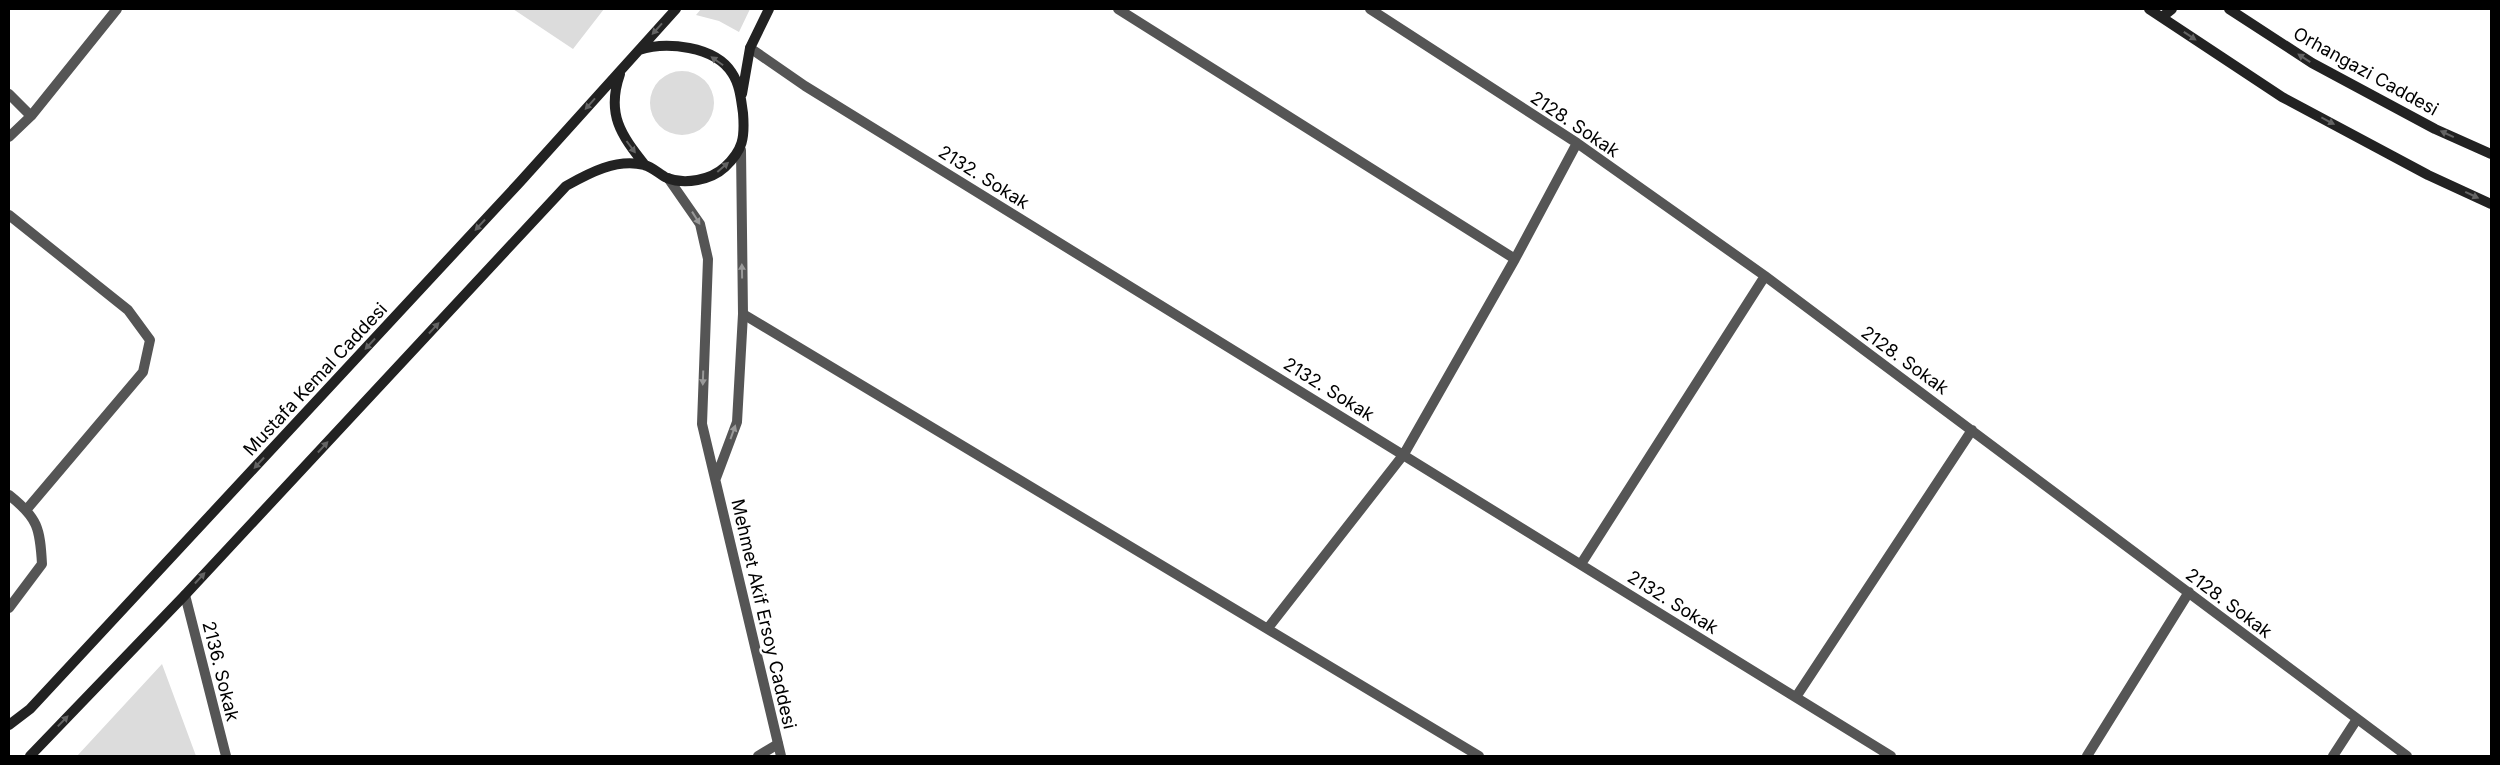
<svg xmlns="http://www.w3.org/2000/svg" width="2500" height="765" font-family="Inter,sans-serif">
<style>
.green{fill:#dcdcdc}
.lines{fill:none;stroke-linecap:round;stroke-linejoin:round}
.service{stroke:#555;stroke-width:10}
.minor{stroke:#555;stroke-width:10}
.tertiary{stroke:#555;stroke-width:10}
.secondary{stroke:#222;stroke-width:10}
.oneway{fill:#646464}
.oneway2{fill:#999}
.labels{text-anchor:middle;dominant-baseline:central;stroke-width:5;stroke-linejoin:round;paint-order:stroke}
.street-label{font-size:18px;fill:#000;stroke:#fff}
</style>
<rect width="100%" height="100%" fill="#fff"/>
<path class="green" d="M513,9H604L573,49Z
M701,9H750L739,32L719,21L696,15Z
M650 103a32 32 0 1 1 64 0a32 32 0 1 1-64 0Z
M162,664L196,756H77Z"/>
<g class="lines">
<path class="service" d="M9,94L31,116
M9,137L31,116L117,9
M9,215L128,310L150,340L143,372L27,509
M9,495C38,518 40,528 42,564L9,608"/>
<path class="minor" d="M1118,9L1515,259
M1370,9L1577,143L1765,276L2407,756
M750,48L805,86L1891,756
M743,314L1479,756
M1581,564L1765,276
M185,595L226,756
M1268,628L1404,454L1515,259L1577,143
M1796,697L1972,430
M758,756L778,744
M2087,756L2189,592
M2333,756L2357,719"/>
<path class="tertiary" d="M668,178L700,224L708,259L702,424L781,756
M716,478L737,422L743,314L741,150"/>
<path class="secondary" d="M2149,9L2282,97L2428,175L2491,204
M2229,9L2312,63L2435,129L2491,154
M2162,17L2172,9
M620,74C606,114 621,135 645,165
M742,94L750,48L769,9
M9,725L30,709L520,182L676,9
M30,756L185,595L566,186C589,173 617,158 644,165C653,167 660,175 667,178C685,185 711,180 725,167C743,150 745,138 743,113C741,100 740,85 732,73C715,46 666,41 639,50"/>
</g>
<defs><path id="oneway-solid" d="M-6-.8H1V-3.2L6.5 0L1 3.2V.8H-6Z" transform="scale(1.25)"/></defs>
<g class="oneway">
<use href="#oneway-solid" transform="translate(657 29) rotate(132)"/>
<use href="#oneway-solid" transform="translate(2190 36) rotate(34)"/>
<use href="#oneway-solid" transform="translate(2304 58) rotate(-147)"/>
<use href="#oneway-solid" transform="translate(717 61) rotate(-145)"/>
<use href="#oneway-solid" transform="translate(590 104) rotate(132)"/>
<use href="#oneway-solid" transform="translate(2328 121) rotate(28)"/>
<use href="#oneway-solid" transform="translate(2447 134) rotate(-155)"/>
<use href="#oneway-solid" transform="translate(631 147) rotate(53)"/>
<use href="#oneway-solid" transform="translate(723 167) rotate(-41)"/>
<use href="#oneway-solid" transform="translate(2472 195) rotate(25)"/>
<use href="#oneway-solid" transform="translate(480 225) rotate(133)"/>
<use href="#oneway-solid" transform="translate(434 328) rotate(-47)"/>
<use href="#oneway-solid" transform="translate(370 344) rotate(133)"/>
<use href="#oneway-solid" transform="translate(323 447) rotate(-47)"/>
<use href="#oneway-solid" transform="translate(259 463) rotate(133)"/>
<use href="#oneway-solid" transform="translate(200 578) rotate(-47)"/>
<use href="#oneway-solid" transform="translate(63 721) rotate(-46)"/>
</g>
<g class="oneway2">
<use href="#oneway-solid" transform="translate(696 218) rotate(58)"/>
<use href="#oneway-solid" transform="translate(742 271) rotate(-91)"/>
<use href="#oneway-solid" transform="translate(703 378) rotate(92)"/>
<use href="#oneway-solid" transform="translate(733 432) rotate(-70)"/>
</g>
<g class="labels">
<g class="street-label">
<text transform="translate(2366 71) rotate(29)">Orhangazi Caddesi</text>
<text transform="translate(1575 124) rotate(34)">2128. Sokak</text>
<text transform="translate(984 177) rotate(32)">2132. Sokak</text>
<text transform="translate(1905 360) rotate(36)">2128. Sokak</text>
<text transform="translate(315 379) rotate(-47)">Mustafa Kemal Caddesi</text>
<text transform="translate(1329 389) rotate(32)">2132. Sokak</text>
<text transform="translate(1673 602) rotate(32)">2132. Sokak</text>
<text transform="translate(2229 603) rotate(37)">2128. Sokak</text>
<text transform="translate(764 614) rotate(77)">Mehmet Akif Ersoy Caddesi</text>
<text transform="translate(221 671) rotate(76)">2136. Sokak</text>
</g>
</g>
<rect width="2500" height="765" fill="none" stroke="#000000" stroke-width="20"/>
</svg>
